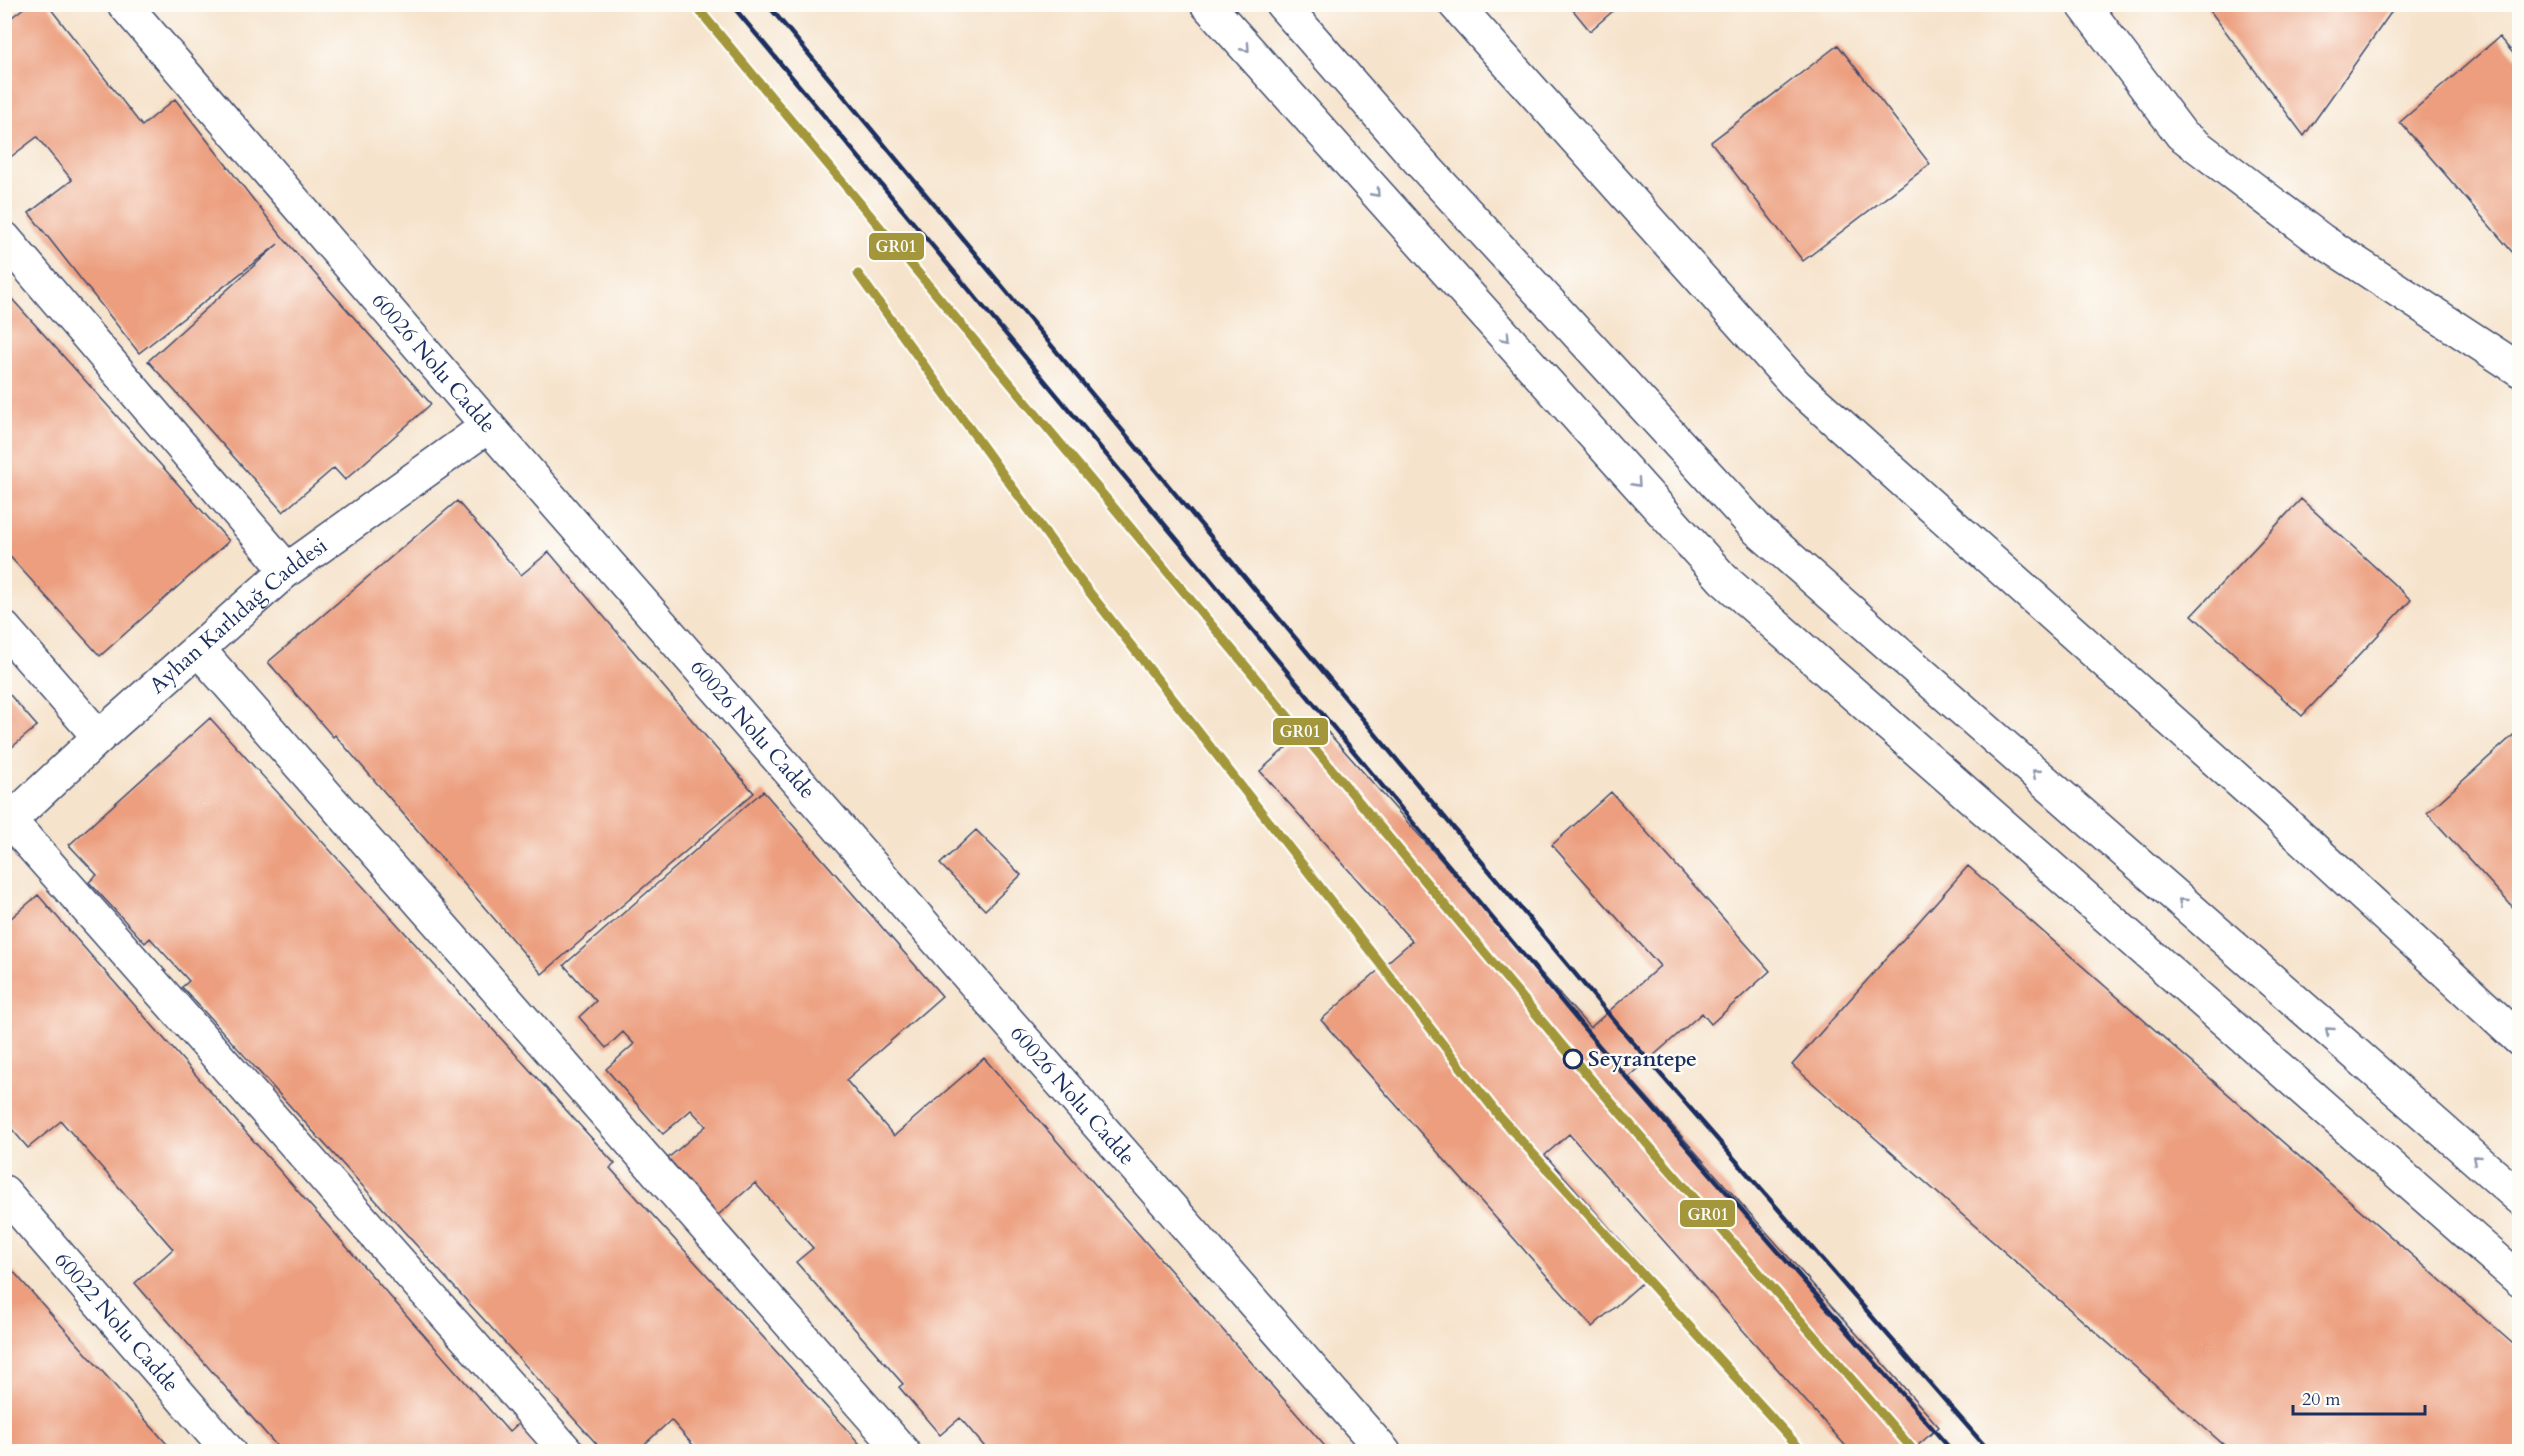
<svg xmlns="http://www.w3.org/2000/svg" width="2524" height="1456" font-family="Cardo,serif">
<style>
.building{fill:#ec9e7e}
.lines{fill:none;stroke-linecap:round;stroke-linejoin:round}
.minor-casing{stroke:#3c4a6e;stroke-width:36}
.tertiary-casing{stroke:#3c4a6e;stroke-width:36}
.minor{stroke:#fff;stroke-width:33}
.tertiary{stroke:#fff;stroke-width:33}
.rail{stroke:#1b2f5e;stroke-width:4.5}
.rail-1-casing{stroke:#fdfcf7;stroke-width:14}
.rail-1{stroke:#a3963b;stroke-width:9}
.oneway{stroke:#8d97ae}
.stop-dot{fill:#fdfcf7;stroke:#1b2f5e;stroke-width:3}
.labels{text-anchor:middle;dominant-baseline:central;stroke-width:5;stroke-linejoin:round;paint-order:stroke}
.street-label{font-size:22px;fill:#1b2f5e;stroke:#fdfcf7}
.stop-label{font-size:22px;font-weight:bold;fill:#1b2f5e;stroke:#fdfcf7;text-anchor:start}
.line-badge{stroke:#fdfcf7;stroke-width:2}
.badge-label{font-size:16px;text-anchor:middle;font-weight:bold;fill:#fff}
</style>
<rect width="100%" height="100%" fill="#fdfcf7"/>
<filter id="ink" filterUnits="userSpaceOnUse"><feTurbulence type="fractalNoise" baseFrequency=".0167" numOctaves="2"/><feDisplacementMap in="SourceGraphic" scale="12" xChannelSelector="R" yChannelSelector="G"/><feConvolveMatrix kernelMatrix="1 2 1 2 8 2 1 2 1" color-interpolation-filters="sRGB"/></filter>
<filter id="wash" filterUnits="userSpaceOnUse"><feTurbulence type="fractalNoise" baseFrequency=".008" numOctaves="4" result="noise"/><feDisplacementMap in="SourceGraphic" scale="24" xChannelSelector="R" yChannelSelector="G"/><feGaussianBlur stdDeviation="1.35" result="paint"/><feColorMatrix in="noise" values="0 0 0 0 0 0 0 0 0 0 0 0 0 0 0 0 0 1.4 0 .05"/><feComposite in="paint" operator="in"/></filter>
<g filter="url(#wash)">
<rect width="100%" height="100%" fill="#f6e3cc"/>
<g id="blocks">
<path class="building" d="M29,4H47L142,126L175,99L284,239L431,404L345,480L334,468L283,512L148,361L278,244L139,353L29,213L72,180L37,137L4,162V23Z
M1568,4H1621L1590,31Z
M2205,4H2397L2304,136Z
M2499,37L2520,61V261L2400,122Z
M1838,45L1930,164L1803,261L1711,142Z
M4,290L229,541L100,656L4,550Z
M2301,499L2411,600L2302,716L2192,615Z
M457,501L521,575L549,552L754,793L542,974L335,735L333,737L268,662Z
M4,688L37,726L4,754Z
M210,718L615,1164L610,1168L867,1452H699L671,1420L636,1452H604L182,987L189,981L150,938L145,943L89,882L97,875L69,845Z
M1317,720L1590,1028L1660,966L1552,845L1611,792L1770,971L1711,1024L1702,1013L1629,1077L1939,1427L1910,1452H1851L1569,1134L1545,1155L1651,1275L1592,1327L1321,1020L1412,941L1260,771Z
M2520,729V915L2427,813Z
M763,791L942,996L846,1080L894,1136L984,1058L1330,1452H978L984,1446L960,1418L940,1435L899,1387L903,1384L796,1262L813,1248L755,1183L718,1215L668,1158L706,1126L691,1110L663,1134L606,1069L634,1044L623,1032L606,1048L579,1017L596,1001L564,965Z
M976,830L1021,875L985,910L940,864Z
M1968,866L2520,1350V1452H2232L1792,1065Z
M38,895L509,1432L520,1422L546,1452H282L135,1283L173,1249L61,1121L28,1148L4,1120V924Z
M4,1261L174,1452H4Z"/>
</g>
</g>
<g filter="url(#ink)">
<use href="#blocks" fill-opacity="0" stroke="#3c4a6e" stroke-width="1.5"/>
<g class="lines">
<defs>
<g id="minor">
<path id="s1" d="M124,4L488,426L1384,1452"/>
<path d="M1455,4L1796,385L2269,808L2520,1040"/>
<path d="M2083,4L2181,134L2321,240L2520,370"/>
<path d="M4,238L287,570"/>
<path d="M4,628L99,737"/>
<path d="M198,649L903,1452"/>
<path d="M10,821L567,1452"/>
<path id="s2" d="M4,826L99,737L287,570L488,426"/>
<path id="s3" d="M4,1192L229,1452"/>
</g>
<path id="tertiary" d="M1207,4L1723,579L2520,1280
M1282,4L1412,153L1758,530L2520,1198"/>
</defs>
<use href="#minor" class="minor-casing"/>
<use href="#tertiary" class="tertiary-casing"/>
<use href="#minor" class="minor"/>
<use href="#tertiary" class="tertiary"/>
<path class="rail" d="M731,4L1599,1046L1953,1452
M767,4L1622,1030L1990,1452"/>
<defs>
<path id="rail-1" d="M694,4L1576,1062L1915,1452
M858,274L1076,575L1499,1116L1803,1452"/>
</defs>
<use href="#rail-1" class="rail-1-casing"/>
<use href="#rail-1" class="rail-1"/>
</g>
<defs><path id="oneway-chevron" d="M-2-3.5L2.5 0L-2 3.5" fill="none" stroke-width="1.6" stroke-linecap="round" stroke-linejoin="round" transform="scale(1.5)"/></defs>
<g class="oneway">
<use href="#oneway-chevron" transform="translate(1246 48) rotate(48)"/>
<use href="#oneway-chevron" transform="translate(1376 193) rotate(48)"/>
<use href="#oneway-chevron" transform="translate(1506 338) rotate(48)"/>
<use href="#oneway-chevron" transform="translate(1637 483) rotate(48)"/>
<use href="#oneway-chevron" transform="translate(2036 773) rotate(-139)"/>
<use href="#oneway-chevron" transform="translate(2182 902) rotate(-139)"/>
<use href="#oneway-chevron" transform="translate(2329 1031) rotate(-139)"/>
<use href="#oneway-chevron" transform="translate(2476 1159) rotate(-139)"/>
</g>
</g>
<circle class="stop-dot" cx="1573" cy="1059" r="9"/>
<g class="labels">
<g class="street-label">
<text stroke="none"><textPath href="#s1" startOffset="474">60026 Nolu Cadde</textPath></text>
<text stroke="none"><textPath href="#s2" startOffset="315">Ayhan Karlıdağ Caddesi</textPath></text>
<text stroke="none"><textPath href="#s1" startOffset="960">60026 Nolu Cadde</textPath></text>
<text stroke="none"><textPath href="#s1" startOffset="1446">60026 Nolu Cadde</textPath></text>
<text stroke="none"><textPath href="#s3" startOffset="172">60022 Nolu Cadde</textPath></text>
</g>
<g class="stop-label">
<text x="1588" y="1059">Seyrantepe</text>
</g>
</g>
<g class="line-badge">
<rect x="868" y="232" width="57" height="29" rx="6" fill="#a3963b"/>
<rect x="1272" y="717" width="57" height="29" rx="6" fill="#a3963b"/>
<rect x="1679" y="1199" width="57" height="29" rx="6" fill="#a3963b"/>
</g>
<g class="badge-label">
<text x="896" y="252">GR01</text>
<text x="1300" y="737">GR01</text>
<text x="1708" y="1220">GR01</text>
</g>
<rect width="2524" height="1456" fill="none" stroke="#fdfcf7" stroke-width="24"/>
<path d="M2293 1405v9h132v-9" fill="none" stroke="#1b2f5e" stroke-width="3"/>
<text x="2302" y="1405" font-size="18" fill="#1b2f5e" stroke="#fdfcf7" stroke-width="4.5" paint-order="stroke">20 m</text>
</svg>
